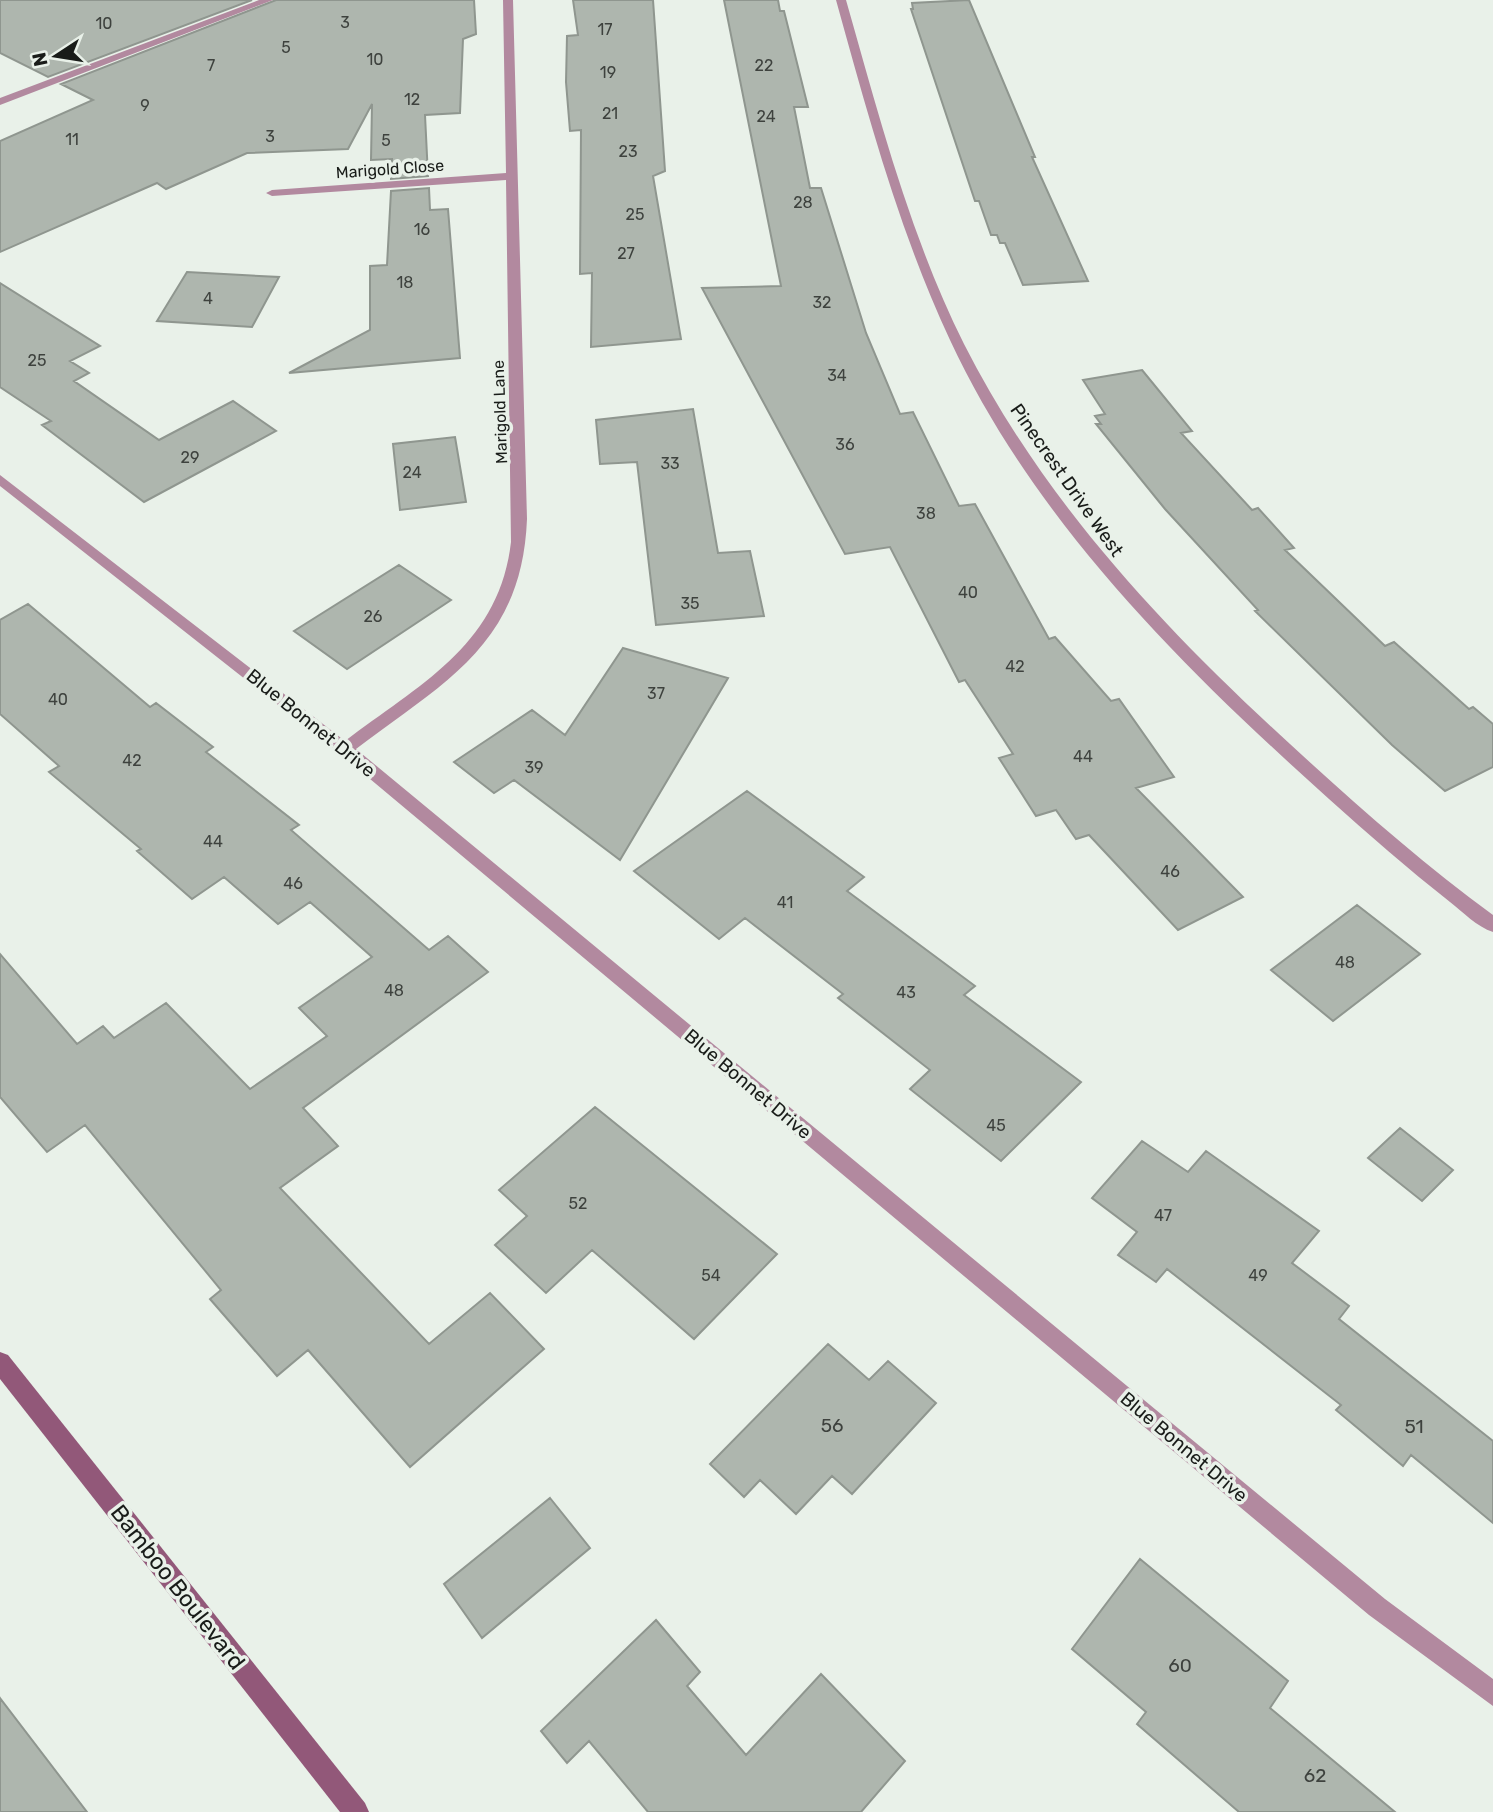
<svg xmlns="http://www.w3.org/2000/svg" width="1493" height="1812" font-family="Rubik,sans-serif">
<style>
.building{fill:#aeb6ae;stroke:#8f968f;stroke-width:2}
.lines{fill:none;stroke-linecap:round;stroke-linejoin:round}
.minor{fill:#b2899f;fill-rule:evenodd}
.secondary{fill:#925879;fill-rule:evenodd}
.labels{text-anchor:middle;dominant-baseline:central;stroke-width:7;stroke-linejoin:round;paint-order:stroke}
.number-label{font-size:16px;fill:#3e423e}
.far-street-label{font-size:16px;fill:#191c19;stroke:#e9f1e9}
.street-label{font-size:19px;fill:#191c19;stroke:#e9f1e9}
.near-number-label{font-size:19px;fill:#3e423e}
.near-street-label{font-size:23px;fill:#191c19;stroke:#e9f1e9}
</style>
<rect width="100%" height="100%" fill="#e9f1e9"/>
<path class="building" d="M0,0H252L48,77L0,53Z
M276,0H474L476,34L463,39L460,113L425,115L428,176L391,179L392,159L371,160L372,104L348,149L247,153L166,189L157,183L0,252V141L93,100L61,84Z
M573,0H653L665,171L653,176L681,339L591,347L592,273L580,274L581,130L570,131L566,82L567,36L578,35Z
M724,0H778L780,11H784L808,107H794L810,188H821L866,333L900,414L913,412L959,506L975,504L1049,639L1055,637L1111,701L1119,699L1174,777L1136,788L1243,897L1178,930L1089,835L1076,839L1056,810L1036,816L999,758L1013,754L965,680L959,682L890,547L845,554L702,288L781,286Z
M969,0L1035,157H1032L1088,281L1023,285L1005,243H1000L997,235H991L979,201H975L911,9H913L912,3Z
M429,188L430,210L448,209L460,358L289,373L370,330V266L387,265L391,191Z
M187,272L279,277L252,327L157,321Z
M0,283L100,346L70,361L89,373L74,381L159,440L233,401L276,431L144,502L42,425L51,421L0,387Z
M1142,370L1192,431L1181,433L1252,510L1258,508L1294,548L1285,550L1385,646L1394,642L1469,709L1473,707L1493,724V767L1445,791L1392,745L1255,611L1258,610L1165,509L1096,424H1101L1095,416L1105,414L1083,380Z
M693,409L718,553L750,551L764,616L656,625L637,462L600,464L596,420Z
M455,437L466,502L400,510L393,444Z
M399,565L451,600L347,669L294,631Z
M28,604L150,707L156,703L213,747L206,752L299,825L291,830L429,950L448,936L488,972L303,1108L338,1146L280,1188L429,1344L490,1293L544,1349L410,1467L308,1350L277,1376L210,1299L221,1290L85,1125L47,1152L0,1097V954L77,1044L103,1026L114,1038L166,1003L250,1089L327,1036L299,1008L372,957L310,902L278,924L224,877L192,899L137,851L141,849L49,772L59,766L0,714V620Z
M623,648L728,678L620,860L514,780L494,793L454,762L532,710L565,735Z
M747,791L864,877L847,891L975,986L964,995L1081,1082L1001,1161L910,1089L930,1070L838,998L843,994L745,918L719,939L634,871Z
M1357,905L1420,954L1333,1021L1271,970Z
M595,1107L777,1254L694,1339L592,1250L546,1293L495,1245L527,1216L499,1190Z
M1400,1128L1453,1170L1422,1201L1368,1158Z
M1142,1141L1188,1172L1206,1151L1319,1231L1292,1263L1349,1306L1339,1319L1493,1441V1523L1411,1455L1403,1466L1336,1410L1341,1405L1167,1269L1156,1282L1118,1255L1137,1232L1092,1198Z
M828,1344L869,1380L888,1361L936,1403L852,1494L832,1476L796,1514L760,1480L744,1497L710,1464Z
M550,1498L590,1548L482,1638L444,1584Z
M1140,1559L1288,1681L1270,1708L1395,1812H1239L1137,1724L1146,1712L1072,1649Z
M656,1620L700,1672L687,1686L746,1755L821,1674L905,1761L861,1812H648L589,1741L567,1763L541,1731Z
M0,1698L87,1812H0Z"/>
<g class="lines">
<path class="minor" d="M259,0H273L0,105V98Z
M503,0H513L527,519C522,644 446,681 356,749L1385,1599L1493,1679V1706L1369,1615L339,753L0,486V475L345,741C420,684 499,645 511,542L506,180L272,196L266,193L272,190L506,173Z
M836,0H846C879,116 910,236 964,344C1043,500 1162,627 1290,744C1355,804 1422,863 1493,915V932C1477,927 1463,912 1450,902C1408,869 1368,834 1329,799C1181,666 1035,522 950,340C899,231 868,115 836,0Z"/>
<path class="secondary" d="M0,1352L8,1355L365,1803L369,1812H340L0,1379Z"/>
</g>
<g class="labels">
<g class="number-label">
<text x="345" y="22">3</text>
<text x="104" y="23">10</text>
<text x="605" y="29">17</text>
<text x="286" y="47">5</text>
<text x="375" y="59">10</text>
<text x="211" y="65">7</text>
<text x="764" y="65">22</text>
<text x="608" y="72">19</text>
<text x="412" y="99">12</text>
<text x="145" y="105">9</text>
<text x="610" y="113">21</text>
<text x="766" y="116">24</text>
<text x="270" y="136">3</text>
<text x="72" y="139">11</text>
<text x="386" y="140">5</text>
<text x="628" y="151">23</text>
<text x="803" y="202">28</text>
<text x="635" y="214">25</text>
<text x="422" y="229">16</text>
<text x="626" y="253">27</text>
<text x="405" y="282">18</text>
<text x="208" y="298">4</text>
<text x="822" y="302">32</text>
<text x="37" y="360">25</text>
<text x="837" y="375">34</text>
<text x="845" y="444">36</text>
<text x="190" y="457">29</text>
<text x="670" y="463">33</text>
<text x="412" y="472">24</text>
<text x="926" y="513">38</text>
<text x="968" y="592">40</text>
<text x="690" y="603">35</text>
<text x="373" y="616">26</text>
<text x="1015" y="666">42</text>
<text x="656" y="693">37</text>
<text x="58" y="699">40</text>
<text x="1083" y="756">44</text>
<text x="132" y="760">42</text>
<text x="534" y="767">39</text>
<text x="213" y="841">44</text>
<text x="1170" y="871">46</text>
<text x="293" y="883">46</text>
<text x="785" y="902">41</text>
<text x="1345" y="962">48</text>
<text x="394" y="990">48</text>
<text x="906" y="992">43</text>
<text x="996" y="1125">45</text>
<text x="578" y="1203">52</text>
<text x="1163" y="1215">47</text>
<text x="711" y="1275">54</text>
<text x="1258" y="1275">49</text>
</g>
<g class="far-street-label">
<text transform="translate(390 169) rotate(-4)">Marigold Close</text>
<text transform="translate(500 412) rotate(-92)">Marigold Lane</text>
</g>
<g class="street-label">
<text transform="translate(1067 480) rotate(55)">Pinecrest Drive West</text>
<text transform="translate(311 723) rotate(39)">Blue Bonnet Drive</text>
<text transform="translate(748 1084) rotate(40)">Blue Bonnet Drive</text>
<text transform="translate(1184 1447) rotate(40)">Blue Bonnet Drive</text>
</g>
<g class="near-number-label">
<text x="832" y="1425">56</text>
<text x="1414" y="1426">51</text>
<text x="1180" y="1665">60</text>
<text x="1315" y="1775">62</text>
</g>
<g class="near-street-label">
<text transform="translate(178 1587) rotate(52)">Bamboo Boulevard</text>
</g>
</g>
<g transform="translate(56 56) rotate(258)" stroke="#e9f1e9" stroke-width="5" paint-order="stroke">
<path d="M0-5L12 26L0 18L-12 26Z" fill="#191c19"/>
<text y="-10" font-size="19" font-weight="bold" text-anchor="middle" fill="#191c19">N</text>
</g>
</svg>
